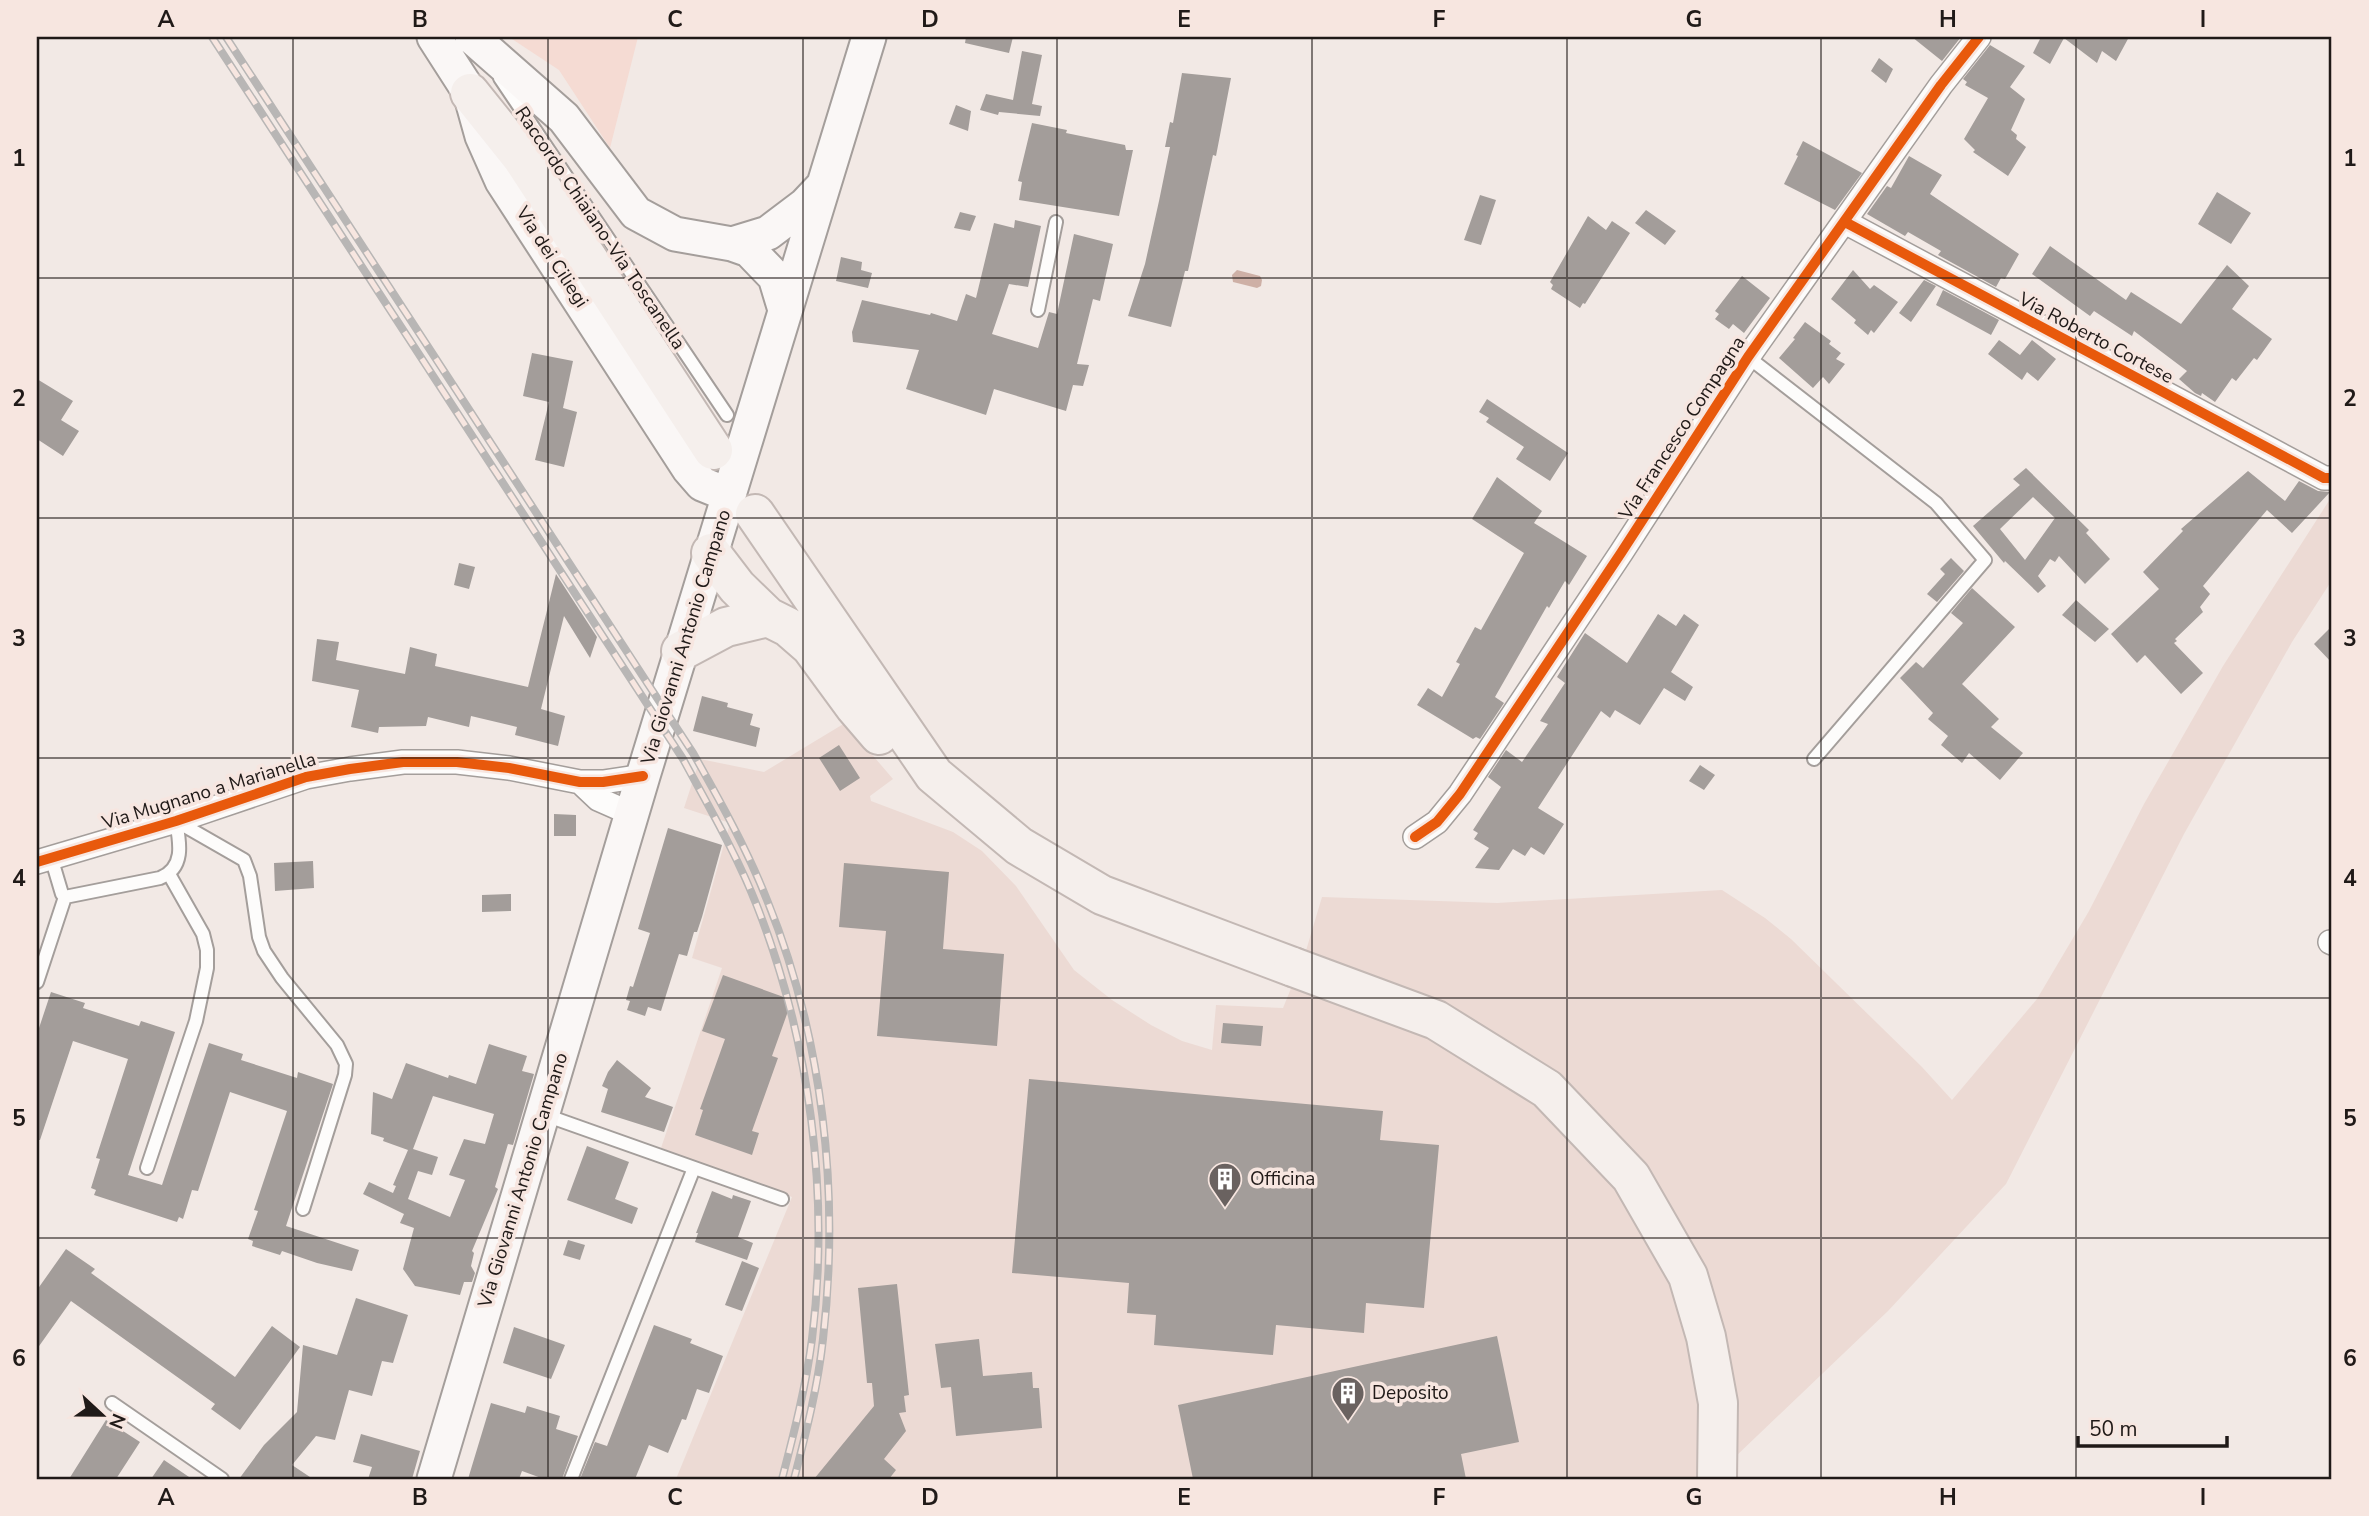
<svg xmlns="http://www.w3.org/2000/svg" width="2369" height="1516" font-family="'Nunito Sans',sans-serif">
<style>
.built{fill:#ecdad4}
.green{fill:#f5dbd3}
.water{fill:#ceb0a6}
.building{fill:#a39d9a;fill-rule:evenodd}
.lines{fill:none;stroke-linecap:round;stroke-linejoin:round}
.service-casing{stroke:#a49e9b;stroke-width:16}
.minor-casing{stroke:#a49e9b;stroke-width:26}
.secondary-casing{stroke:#a49e9b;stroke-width:37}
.trunk-casing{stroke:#c3b8b4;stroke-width:42}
.service{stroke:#fdfcfb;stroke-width:12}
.minor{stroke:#fdfcfb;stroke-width:23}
.secondary{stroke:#faf7f6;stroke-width:33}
.trunk{stroke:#f5efec;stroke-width:38}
.rail-casing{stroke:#b8b6b5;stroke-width:8}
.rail{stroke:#f7e6e0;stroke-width:5;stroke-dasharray:16;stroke-linecap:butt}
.trunk-bridge-casing{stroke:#c3b8b4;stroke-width:42;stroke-linecap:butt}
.trunk-bridge{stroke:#f5efec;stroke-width:38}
.cycleway-casing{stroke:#f7e6e0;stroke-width:15}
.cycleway{stroke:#e8590c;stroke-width:10}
.grid{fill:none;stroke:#201a18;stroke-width:2;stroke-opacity:0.55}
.labels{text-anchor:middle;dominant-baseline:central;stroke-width:7;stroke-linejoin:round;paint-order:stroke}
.street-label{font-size:19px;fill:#201a18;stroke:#f7e6e0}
.poi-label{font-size:19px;fill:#201a18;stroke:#f7e6e0;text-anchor:start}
.neatline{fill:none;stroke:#201a18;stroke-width:2.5}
.grid-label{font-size:23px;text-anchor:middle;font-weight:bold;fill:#201a18}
</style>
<rect width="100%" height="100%" fill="#f2e9e5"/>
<path class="built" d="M2332,496V580L2292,642L2184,834L2006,1184L1888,1311L1712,1479H676L792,1197L661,1148L722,968L692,958L730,823L684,808L700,759L764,772L845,723L893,779L870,796L871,801L953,832L982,851L1016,886L1074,970L1112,1000L1151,1025L1182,1041L1212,1050L1216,1005L1283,1008L1305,954L1322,897L1497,903L1722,890L1765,918L1791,939L1922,1067L1952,1100L2037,999L2089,911L2144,804L2223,666Z"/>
<path class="green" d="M509,37H638L610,148L559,70Z"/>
<path class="water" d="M1237,270L1260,276L1262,280L1261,286L1257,288L1233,282L1232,275Z"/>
<path class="building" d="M966,37H1013L1009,53L965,43Z
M1912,37H1961L1942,61Z
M2041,37H2129L2116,61L2102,51L2097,63L2064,38L2050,64L2033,53Z
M1990,45L2025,66L2010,87L2025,99L2011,130L2017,135L2016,139L2026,147L2008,176L1973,152L1975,150L1964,139L1988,98L1965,85L1967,82L1963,79Z
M1022,51L1042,55L1032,104L1042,106L1040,116L999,112L998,115L980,110L986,94L1013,100Z
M1879,58L1893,69L1886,83L1871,71Z
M1182,73L1231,78L1216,156L1213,155L1188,271H1185L1171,327L1128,316L1145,264L1159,201L1170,147H1165L1170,122L1173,123Z
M956,105L971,111L968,131L949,124Z
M1032,123L1067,130L1066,133L1125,145L1126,150H1133L1119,216L1019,200L1022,182L1018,181Z
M1803,141L1862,173L1835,210L1784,184L1798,156L1796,155Z
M1909,156L1942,175L1930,194L2019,254L2005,279L2001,278L1996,287L1938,255L1941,251L1908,232L1905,236L1867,214L1887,186L1891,188Z
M2217,192L2251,213L2231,244L2198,224Z
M1480,195L1496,200L1481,245L1464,240Z
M1646,210L1676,231L1665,245L1635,223Z
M960,212L976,216L970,231L954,228Z
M1588,216L1606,230L1612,221L1630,233L1585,304L1583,303L1580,308L1551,289L1553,285L1550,282Z
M1015,220L1041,226L1028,287L1009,284L992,334L1038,348L1049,312L1057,314L1074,234L1113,244L1100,301L1093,299L1077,364L1089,365L1083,386L1073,385L1066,411L994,389L986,415L906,389L919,350L853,342L852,332L862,300L930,315L931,313L957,321L966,294L976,298L994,223L1014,228Z
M2050,246L2126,300L2131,292L2181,324L2227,265L2249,286L2232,309L2272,339L2257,360L2254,358L2236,381L2232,378L2215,402L2202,393L2201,396L2195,393L2179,379L2187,371L2134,331L2132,336L2094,311L2090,316L2032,274Z
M841,257L862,262L861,270L872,273L868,288L836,281Z
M1853,270L1870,289L1874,285L1898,302L1874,333L1871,330L1868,335L1854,323L1856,320L1831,299Z
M1742,276L1770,298L1744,333L1733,324L1729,329L1715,319L1719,314L1715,311Z
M1924,280L1936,286L1911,322L1899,313Z
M1943,290L1999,320L1991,335L1936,305Z
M1805,322L1831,341L1829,344L1841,353L1836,359L1845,364L1829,384L1823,377L1813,388L1779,358L1795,339L1793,338Z
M1999,340L2020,355L2032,340L2056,359L2038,381L2027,372L2022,380L1988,354Z
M532,353L573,361L563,408L577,412L564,467L535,460L549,402L523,396Z
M37,379L73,401L61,420L79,431L63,456L37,439Z
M1487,399L1568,453L1550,481L1516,459L1524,447L1486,422L1489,418L1479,412Z
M2026,468L2089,530L2086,533L2110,559L2085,584L2059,556L2055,562L2050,559L2038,576L2046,586L2038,593L2005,561L2004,563L1973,526L2020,485L2013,479ZM2033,497L2055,518L2025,560L2000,529Z
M2248,471L2285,501L2299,481L2318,491L2330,492L2292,533L2267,510L2203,586L2210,594L2200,607L2203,612L2175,639L2177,641L2174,643L2203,673L2181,694L2145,655L2137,663L2111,634L2159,589L2143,572L2183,531L2181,529Z
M1497,477L1542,511L1534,523L1587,556L1569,585L1565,581L1549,608L1547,606L1495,697L1504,703L1480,739L1476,737L1473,739L1417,705L1428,688L1442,697L1460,664L1456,662L1475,627L1481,630L1524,553L1472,519Z
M1951,558L1964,571L1937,602L1927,594L1945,574L1940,569Z
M459,563L475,567L469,589L454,585Z
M556,574L597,637L590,658L564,616L541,709L565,716L558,746L515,735L517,727L471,716L469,727L428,717L426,726L379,727L378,733L351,727L359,690L312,681L317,639L339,642L336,660L405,674L410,647L437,654L435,666L528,687Z
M1972,588L2015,627L1962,684L1999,719L1991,727L2023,753L2000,780L1969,753L1962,763L1941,745L1948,736L1928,719L1933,713L1900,678L1916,662L1923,668L1963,623L1951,613Z
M2076,600L2109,629L2095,642L2062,615Z
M1658,614L1676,626L1684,614L1699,625L1671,672L1693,687L1685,701L1664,688L1640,725L1615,710L1610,718L1601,711L1538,808L1564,824L1544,855L1531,847L1525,856L1513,849L1499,870L1475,868L1489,848L1474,839L1478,833L1473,830L1501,787L1488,777L1506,750L1522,762L1548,724L1540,721L1565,683L1557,677L1585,633L1627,663Z
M2332,626V663L2314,644Z
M702,696L728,703L727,707L753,714L750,725L760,728L756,747L693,731Z
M839,745L860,778L840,791L819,758Z
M1700,765L1715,775L1704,790L1689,781Z
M554,814L576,815V836H554Z
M668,828L722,845L702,917L697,932H694L687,956L679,954L661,1011L648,1007L645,1016L627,1010L630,1001L626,1000L630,986L633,987L650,933L638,929Z
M313,861L314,888L275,891L274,863Z
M844,863L949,872L943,949L1004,954L997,1046L877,1036L886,931L839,927Z
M511,894V911L482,912V895Z
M723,975L792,1000L772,1056L778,1058L752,1131L759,1133L752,1155L695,1135L703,1110L700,1109L725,1039L702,1031Z
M51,992L85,1003L83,1008L139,1026L141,1021L175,1032L128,1175L162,1185L209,1043L243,1054L241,1060L297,1078L298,1072L333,1084L286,1226L359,1250L352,1271L317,1263L282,1251L280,1255L252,1246L253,1241L248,1239L258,1211L254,1210L287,1111L230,1092L198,1191L192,1190L183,1219L179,1217L177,1222L94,1195L96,1190L91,1188L100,1159L96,1158L128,1059L73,1041L40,1140H37V1034Z
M1223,1023L1263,1026L1261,1046L1221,1043Z
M489,1044L527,1056L522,1071L534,1074L513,1145L508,1144L495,1187L498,1189L472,1251L474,1253L471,1266L475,1273L472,1282H464L460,1295L415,1286L403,1269L414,1228L400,1223L404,1214L363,1194L369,1182L393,1193L396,1186L393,1185L408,1150L383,1141L384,1138L371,1134L373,1092L392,1099L406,1063L448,1078L449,1075L476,1084ZM433,1096L494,1114L485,1144L464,1139L449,1175L465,1180L450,1217L408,1199L418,1171L432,1175L438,1157L413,1149Z
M617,1060L651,1088L645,1097L673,1107L664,1132L601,1112L608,1089L602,1086L608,1072Z
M1029,1079L1383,1111L1380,1140L1439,1145L1424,1308L1366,1303L1364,1333L1276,1325L1273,1355L1154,1345L1156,1315L1127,1313L1129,1283L1012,1273Z
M587,1146L629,1162L615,1199L638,1208L632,1224L567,1200Z
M712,1191L732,1199L733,1195L751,1201L738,1237L753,1243L747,1260L695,1242L698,1233H696Z
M568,1240L585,1245L580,1260L563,1255Z
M66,1249L95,1269L91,1273L235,1377L272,1326L300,1347L240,1430L211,1409L215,1404L71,1301L37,1349V1290Z
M742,1261L759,1268L742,1311L725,1305Z
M897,1284L909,1395L904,1396L906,1412L899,1413L906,1431L884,1459L896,1470L889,1479H814L874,1406L872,1383H867L858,1288Z
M356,1298L408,1315L393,1363L382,1361L372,1396L349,1390L335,1440L316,1436L292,1465L313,1479H239L264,1445L297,1412L303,1345L337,1355Z
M654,1325L692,1339L690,1343L723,1356L709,1393L697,1389L686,1420L682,1419L668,1453L649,1445L635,1479H580L595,1442L607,1446Z
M514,1327L565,1345L551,1379L503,1363Z
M1497,1336L1519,1442L1461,1454L1466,1479H1193L1178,1405Z
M979,1339L983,1376L1032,1372L1033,1388H1039L1042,1428L956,1436L951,1387L941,1388L935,1344Z
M491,1403L525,1413L527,1406L560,1416L556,1429L578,1436L562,1479H544L522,1471L519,1479H468Z
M106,1420L140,1442L116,1479H69Z
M361,1434L420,1451L412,1479H368L372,1467L353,1462Z
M164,1460L192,1479H151Z"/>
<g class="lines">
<defs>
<path id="service" d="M500,78L727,415
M1038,310L1056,222
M1748,357L1936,503L1985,560L1814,759
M176,821L244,860L250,876L259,937L264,951L282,978L337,1045L346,1064L345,1075L303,1209
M51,857L62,894L65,897L160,878C185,868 180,843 176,821
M37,982L65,897
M545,1115L782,1199
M147,1168L196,1021L207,968V950L203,934L169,874
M112,1403L222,1479
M571,1479L694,1168"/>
<path id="minor" d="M1845,222L2324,478H2332
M580,782L598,799L632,814
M1415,837L1437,822L1460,794L1621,553L1748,357L1941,85L1979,37
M37,862L176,821L306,777L350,769L403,762H457L509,768L580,782H603L643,776
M2330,942L2332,943"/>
<path id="secondary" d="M434,37L470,93L482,136L502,181L689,469L702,484L729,495
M472,37L564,118L636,213L675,234L732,244L749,250L775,277L785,310
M732,244L768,233L805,205L821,188
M434,1479L643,776L869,37"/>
<path id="trunk" d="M470,93L522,158L713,450
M755,514L934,775L1019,846L1102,895L1293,967
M711,553L737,587L768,617L788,627L811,647L855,707L879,735
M681,651L726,627L768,617"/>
</defs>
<use href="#service" class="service-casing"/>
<use href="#minor" class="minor-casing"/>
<use href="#secondary" class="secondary-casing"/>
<use href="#trunk" class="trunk-casing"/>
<use href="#service" class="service"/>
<use href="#minor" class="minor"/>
<use href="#secondary" class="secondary"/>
<use href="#trunk" class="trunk"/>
<defs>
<path id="rail" d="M212,37L683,759C709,807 737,855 757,906C810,1041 830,1195 812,1339C806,1386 794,1433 782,1479
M226,37L693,753C720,801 747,849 767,900C823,1038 840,1192 823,1339C818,1386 806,1433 794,1479"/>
</defs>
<use href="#rail" class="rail-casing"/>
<use href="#rail" class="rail"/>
<defs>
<path id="trunk-bridge" d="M1293,967L1436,1020L1547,1089L1631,1177L1688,1276L1706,1337L1718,1403L1717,1479"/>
</defs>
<use href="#trunk-bridge" class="trunk-bridge-casing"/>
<use href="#trunk-bridge" class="trunk-bridge"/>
<defs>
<path id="cycleway" d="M1845,222L2324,478H2332
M1415,837L1437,822L1460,794L1621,553L1748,357L1941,85L1979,37
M37,862L176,821L306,777L350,769L403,762H457L509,768L580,782H603L643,776"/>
</defs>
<use href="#cycleway" class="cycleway-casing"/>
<use href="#cycleway" class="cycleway"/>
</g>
<path class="grid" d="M293,37V1479M548,37V1479M803,37V1479M1057,37V1479M1312,37V1479M1567,37V1479M1821,37V1479M2076,37V1479M37,278H2332M37,518H2332M37,758H2332M37,998H2332M37,1238H2332"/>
<defs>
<symbol id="building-pin" viewBox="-11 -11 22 30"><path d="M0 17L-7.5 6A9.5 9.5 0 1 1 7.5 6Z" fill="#6a6260" stroke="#f7e6e0"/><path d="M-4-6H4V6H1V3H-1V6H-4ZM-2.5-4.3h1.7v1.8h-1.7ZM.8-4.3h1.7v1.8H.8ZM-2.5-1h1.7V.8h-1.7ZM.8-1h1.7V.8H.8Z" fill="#fff"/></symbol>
</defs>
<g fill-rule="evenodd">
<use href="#building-pin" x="1206" y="1160" width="38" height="52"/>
<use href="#building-pin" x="1329" y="1374" width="38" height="52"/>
</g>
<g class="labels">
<g class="street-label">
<text transform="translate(600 228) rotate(56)">Raccordo Chiaiano-Via Toscanella</text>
<text transform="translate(552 257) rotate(57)">Via dei Ciliegi</text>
<text transform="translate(2096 338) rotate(28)">Via Roberto Cortese</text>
<text transform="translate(1682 428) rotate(-57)">Via Francesco Compagna</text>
<text transform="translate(686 637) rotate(-73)">Via Giovanni Antonio Campano</text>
<text transform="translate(209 791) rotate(-17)">Via Mugnano a Marianella</text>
<text transform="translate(523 1180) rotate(-73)">Via Giovanni Antonio Campano</text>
</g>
<g class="poi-label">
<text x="1250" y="1179">Officina</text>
<text x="1372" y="1393">Deposito</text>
</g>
</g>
<rect width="2369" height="1516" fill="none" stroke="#f7e6e0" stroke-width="77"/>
<g transform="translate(102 1415) rotate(112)" stroke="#f7e6e0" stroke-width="5" paint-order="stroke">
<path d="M0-5L12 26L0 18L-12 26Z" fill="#201a18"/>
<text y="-10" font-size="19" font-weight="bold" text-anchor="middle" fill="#201a18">N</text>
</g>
<path d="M2078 1436v10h149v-10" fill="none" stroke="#201a18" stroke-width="3.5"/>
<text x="2089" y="1436" font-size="21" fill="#201a18" stroke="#f7e6e0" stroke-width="5" paint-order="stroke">50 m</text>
<rect x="38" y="38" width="2292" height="1440" class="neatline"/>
<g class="grid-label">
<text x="166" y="27">A</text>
<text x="420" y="27">B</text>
<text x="675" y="27">C</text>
<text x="930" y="27">D</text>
<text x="1184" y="27">E</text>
<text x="1439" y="27">F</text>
<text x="1694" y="27">G</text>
<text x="1948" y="27">H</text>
<text x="2203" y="27">I</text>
<text x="19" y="166">1</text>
<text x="2350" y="166">1</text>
<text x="19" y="406">2</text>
<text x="2350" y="406">2</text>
<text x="19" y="646">3</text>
<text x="2350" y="646">3</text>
<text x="19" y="886">4</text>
<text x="2350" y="886">4</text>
<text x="19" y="1126">5</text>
<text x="2350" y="1126">5</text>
<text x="19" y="1366">6</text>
<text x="2350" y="1366">6</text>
<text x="166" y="1505">A</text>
<text x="420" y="1505">B</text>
<text x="675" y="1505">C</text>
<text x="930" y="1505">D</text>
<text x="1184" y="1505">E</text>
<text x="1439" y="1505">F</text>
<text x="1694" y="1505">G</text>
<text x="1948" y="1505">H</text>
<text x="2203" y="1505">I</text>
</g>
</svg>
